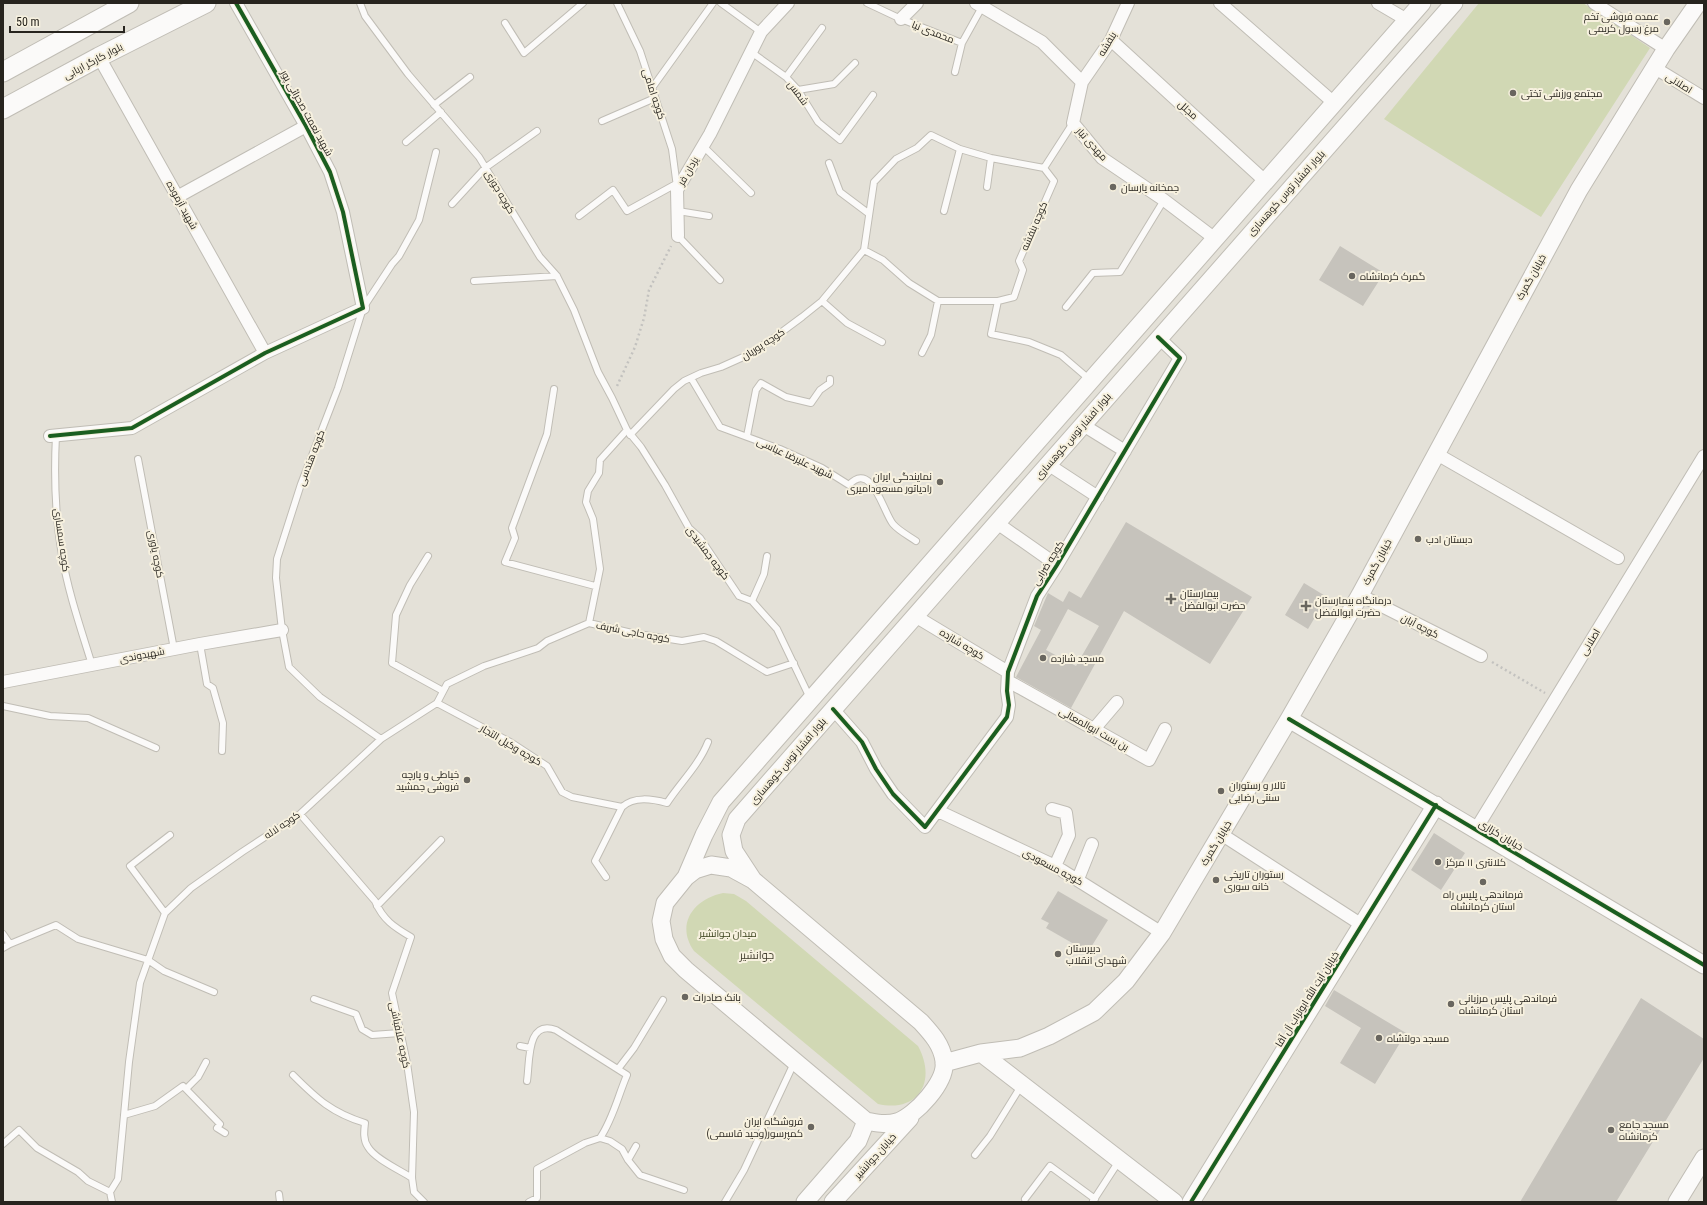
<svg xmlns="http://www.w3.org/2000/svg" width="1707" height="1205" font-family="'Roboto Condensed',Cairo,sans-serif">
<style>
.green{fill:#d1d8b4}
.building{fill:#c6c3bc;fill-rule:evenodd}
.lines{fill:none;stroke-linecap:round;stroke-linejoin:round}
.lane-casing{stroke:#c0bdb5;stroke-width:8}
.street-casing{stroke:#c0bdb5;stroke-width:14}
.secondary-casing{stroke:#c0bdb5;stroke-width:19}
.primary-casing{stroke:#c0bdb5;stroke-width:21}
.path{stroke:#c3c2bf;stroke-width:2.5;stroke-dasharray:2 3;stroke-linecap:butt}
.lane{stroke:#fbfaf9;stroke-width:6}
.street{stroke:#fbfaf9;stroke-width:12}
.secondary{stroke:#fbfaf9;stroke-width:17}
.primary{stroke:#fbfaf9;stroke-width:19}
.cycleway-casing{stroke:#f7f1df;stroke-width:6}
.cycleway{stroke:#1b5e20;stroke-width:4}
.poi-dot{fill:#69665f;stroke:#f7f1df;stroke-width:1.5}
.labels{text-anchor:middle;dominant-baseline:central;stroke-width:4;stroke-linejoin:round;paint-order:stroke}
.poi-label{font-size:10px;fill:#27241e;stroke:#f7f1df;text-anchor:start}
.street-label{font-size:10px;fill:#27241e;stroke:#f7f1df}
.park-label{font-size:10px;fill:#3a421c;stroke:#f7f1df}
.neighbourhood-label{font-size:11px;fill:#423d2e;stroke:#f7f1df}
</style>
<rect width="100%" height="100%" fill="#e4e1d8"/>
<path class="green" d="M1479,3H1583L1650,48L1541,217L1384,119Z
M723,893L734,894L746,901L918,1046C937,1081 919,1113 878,1104L694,951C675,924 694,899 723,893Z"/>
<path class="building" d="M1340,246L1384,273L1363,306L1319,280Z
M1126,522L1252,597L1210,664L1124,611L1071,708L1016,677L1041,630L1034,626L1048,593L1063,602L1069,591L1081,598ZM1068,609L1099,626L1076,666L1046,650Z
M1304,583L1327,597L1308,629L1285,615Z
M1434,833L1465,853L1441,890L1411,870Z
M1058,891L1108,920L1088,952L1046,928L1049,923L1041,919Z
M1334,990L1406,1033L1375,1084L1340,1063L1361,1028L1325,1006Z
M1641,998L1704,1039V1058L1616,1202H1520Z"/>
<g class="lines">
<defs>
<path id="lane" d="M360,3L365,16L408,74L479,157L540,257L557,276L574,310L598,372L612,398L627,430L641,447L665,485L689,528L700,538L739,596L752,601L777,629L810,698
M617,3L640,51L672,149L677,187
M721,3L761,32
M867,3L901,19L962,43L982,7
M505,23L524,53L583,3
M751,52L786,77L798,90L818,122L840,140L873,95
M955,72L962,43
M786,77L822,28
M652,88L713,3
M798,90L834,84L855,63
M434,105L470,77
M602,121L655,98
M931,135L960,149L991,158L1044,168L1054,181L1019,261L1023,270L1014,297L998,301H938L909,283L883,260L864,250L874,182L896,159L917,148Z
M406,142L441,112
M703,146L751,193
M829,163L840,192L868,213
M1044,168L1073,123
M987,187L991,158
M452,204L485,168L537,131
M678,211L709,216
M944,211L960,149
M579,216L613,190L627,211L676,184
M678,236L720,280
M474,281L557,276
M822,301L847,323L882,342
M998,301L991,334L1029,342L1061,355L1089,379
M1066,307L1093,273L1120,272L1164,200
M922,353L931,335L938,301
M691,378L720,427L780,449L822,468L849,485C872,460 883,512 893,524C899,531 909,536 916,541
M554,389L547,434L512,528L515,538L505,562L595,586
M56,435C54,475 55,516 62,555C68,592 81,629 92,665
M630,435L674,389L684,381L701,373L721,367L750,354L771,340L802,317L822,301L864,250
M747,436L756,390L761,383L786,397L811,403L820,390L830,383V379
M138,459L174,649
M428,556L410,585L396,615L392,663L443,691
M752,601L764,574L767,556
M589,623L600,569L593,519L586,502L588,491L599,473L600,460L627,430
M200,644L207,684L213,688L223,723L222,751
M437,703L512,743L547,766L562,792L572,797L622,807
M3,706L50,716L88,718L156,748
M381,739L320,697L289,667L282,630L276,578L277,559L301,484L338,388L363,308L392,264L399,256L419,220L436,152
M300,814L375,901C383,920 394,927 411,937L392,993L407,1063L414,1112L412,1178L414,1192L424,1202
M606,877L595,861L622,807C634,796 652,799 667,803C680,783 699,765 708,742
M377,906L441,840
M165,913L130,866L170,835
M3,934L10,944
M3,948L10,944L56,925L78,939L148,960L164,971L214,992
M314,999L356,1014L362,1029L372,1035L400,1033
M520,1046L530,1048
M618,1069L634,1048L663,1000
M293,1075C317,1099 332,1113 365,1123C364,1131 363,1140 368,1147C375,1159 400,1170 412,1178
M527,1081C530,1062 526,1019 556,1030L627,1075C618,1096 613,1119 600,1138
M186,1089L198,1077L206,1062
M124,1115L155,1106L183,1086L220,1124L217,1128L225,1133
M3,1144L19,1130L37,1148L78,1172L88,1181L110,1192
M975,1155L990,1136L1021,1086
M628,1160L636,1146
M110,1192L118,1179L129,1062L140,983L165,913L191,888L242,852L300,814L381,739L437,703L447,684L484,666L538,648L547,641L589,623L632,633L682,641L704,637L716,641L767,672L794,663
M110,1192L112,1202
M279,1194L280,1202
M1025,1199L1050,1166L1095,1199
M1093,1201L1119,1161
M529,1202L537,1198V1169L585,1143L600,1138L610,1141L622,1149L628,1160L640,1175L684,1190
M725,1202L744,1170L794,1063"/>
<path id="street" d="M976,3L1042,42L1082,82L1073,123L1102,158L1164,200L1214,238
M1220,3L1333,102
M1378,3L1407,20
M1594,3L1666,49
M901,19L917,3
M1111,40L1265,181
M99,57L265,353
M1655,68L1704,98
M1082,82L1111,40L1128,3
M177,197L306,126
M678,236L677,190L710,134L761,32L788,3
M1083,425L1125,451
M50,436L132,428L265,353L363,308L343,212L330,172L306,126L236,3
M1435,453L1618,558
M1049,465L1098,497
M997,523L1057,565
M1360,595L1481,656
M915,616L1008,672
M1008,681L1149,760L1165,729
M3,682L200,644L282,630
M833,709L862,742L876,769L893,794L925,827L1007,717L1009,705L1007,691L1008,672L1037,596L1057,565L1180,358L1158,337
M1094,729L1117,702
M1052,809L1066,813L1069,835L1055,866
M938,811L1055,866L1162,933
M1476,829L1704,456
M1221,834L1362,925
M1078,879L1092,844"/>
<path id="secondary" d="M1289,719L1704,965
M686,877L704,835L721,802L1422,3
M753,880L731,868L711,865L695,870L686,877L665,903L661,921L664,939L672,956L686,970L866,1121C876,1123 886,1125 897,1122C915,1116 947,1082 944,1061C942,1045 932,1034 921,1022L753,880L734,851L731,835L737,819C976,547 1214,274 1454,3
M981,1053L1174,1202
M944,1063L981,1053L1020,1048L1049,1036L1094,1012L1126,981L1162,933L1289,719L1360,595L1579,190L1666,49L1698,3
M805,1202L858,1141L866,1121
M833,1202L910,1118
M1191,1202L1436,805
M1677,1202L1704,1158"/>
<path id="primary" d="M3,72L129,3
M3,109L99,57L206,3"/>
</defs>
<use href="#lane" class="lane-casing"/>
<use href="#street" class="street-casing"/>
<use href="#secondary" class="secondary-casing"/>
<use href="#primary" class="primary-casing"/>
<path class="path" d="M617,386L635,347L644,318L649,290L671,246
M1492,662L1545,693"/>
<use href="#lane" class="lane"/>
<use href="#street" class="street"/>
<use href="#secondary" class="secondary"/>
<use href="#primary" class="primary"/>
<defs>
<path id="cycleway" d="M50,436L132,428L265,353L363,308L343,212L330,172L306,126L236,3
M833,709L862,742L876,769L893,794L925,827L1007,717L1009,705L1007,691L1008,672L1037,596L1057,565L1180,358L1158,337
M1289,719L1704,965
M1191,1202L1436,805"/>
</defs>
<use href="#cycleway" class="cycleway-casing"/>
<use href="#cycleway" class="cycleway"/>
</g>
<g class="poi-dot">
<circle cx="1667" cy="22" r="4"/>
<circle cx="1513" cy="93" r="4"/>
<circle cx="1113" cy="187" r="4"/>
<circle cx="1352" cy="276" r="4"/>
<circle cx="940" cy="482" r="4"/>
<circle cx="1418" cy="539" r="4"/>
<path d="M1169 593h4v4h4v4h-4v4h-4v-4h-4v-4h4z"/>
<path d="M1304 600h4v4h4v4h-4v4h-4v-4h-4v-4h4z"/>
<circle cx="1043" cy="658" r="4"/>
<circle cx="467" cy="780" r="4"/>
<circle cx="1221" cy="791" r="4"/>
<circle cx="1438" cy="862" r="4"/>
<circle cx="1216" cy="880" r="4"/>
<circle cx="1483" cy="882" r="4"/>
<circle cx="1058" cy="954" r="4"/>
<circle cx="685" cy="997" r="4"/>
<circle cx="1451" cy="1004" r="4"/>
<circle cx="1379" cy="1038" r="4"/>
<circle cx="811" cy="1127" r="4"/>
<circle cx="1611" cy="1130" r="4"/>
</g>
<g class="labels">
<g class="poi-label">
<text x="1659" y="16" text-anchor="end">عمده فروشی تخم<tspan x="1659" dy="12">مرغ رسول کریمی</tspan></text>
<text x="1521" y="93">مجتمع ورزشی تختی</text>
<text x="1121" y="187">جمخانه یارسان</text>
<text x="1360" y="276">گمرک کرمانشاه</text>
<text x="932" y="476" text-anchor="end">نمایندگی ایران<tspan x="932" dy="12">رادیاتور مسعودامیری</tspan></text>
<text x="1426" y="539">دبستان ادب</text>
<text x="1180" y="593">بیمارستان<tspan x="1180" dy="12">حضرت ابوالفضل</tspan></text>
<text x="1315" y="600">درمانگاه بیمارستان<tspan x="1315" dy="12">حضرت ابوالفضل</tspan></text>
<text x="1051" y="658">مسجد شازده</text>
<text x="459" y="774" text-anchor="end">خیاطی ‌‌و‌ پارچه<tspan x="459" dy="12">فروشی جمشید</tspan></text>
<text x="1229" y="785">تالار و رستوران<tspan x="1229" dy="12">سنتی رضایی</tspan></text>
<text x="1446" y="862">کلانتری ۱۱ مرکز</text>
<text x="1224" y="874">رستوران تاریخی<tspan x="1224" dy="12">خانه سوری</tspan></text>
<text x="1483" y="894" text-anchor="middle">فرماندهی پلیس راه<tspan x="1483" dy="12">استان کرمانشاه</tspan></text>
<text x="1066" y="948">دبیرستان<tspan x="1066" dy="12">شهدای انقلاب</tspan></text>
<text x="693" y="997">بانک صادرات</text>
<text x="1459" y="998">فرماندهی پلیس مرزبانی<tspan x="1459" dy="12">استان کرمانشاه</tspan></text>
<text x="1387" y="1038">مسجد دولتشاه</text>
<text x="803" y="1121" text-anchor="end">فروشگاه ایران<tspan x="803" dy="12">کمپرسور(وحید قاسمی)</tspan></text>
<text x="1619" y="1124">مسجد جامع<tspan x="1619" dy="12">کرمانشاه</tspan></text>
</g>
<g class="street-label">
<text transform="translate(933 32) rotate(21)">محمدی نیا</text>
<text transform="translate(1107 44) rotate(-59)">بنفشه</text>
<text transform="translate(93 61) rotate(-28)">بلوار کارگر اربابی</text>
<text transform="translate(1679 83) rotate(32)">اصلانی</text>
<text transform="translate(798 93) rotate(53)">شمس</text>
<text transform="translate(654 94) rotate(72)">کوچه امامی</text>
<text transform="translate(1188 110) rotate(42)">مجلل</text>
<text transform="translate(307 113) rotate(61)">شهید نعمت صحرائی پور</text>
<text transform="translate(1092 144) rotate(48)">مهدی تبار</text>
<text transform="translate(688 171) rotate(-60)">یزدان فر</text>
<text transform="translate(500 192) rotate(59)">کوچه جوزی</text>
<text transform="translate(1286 193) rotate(-48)">بلوار افشار توس کوهساری</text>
<text transform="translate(182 205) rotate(61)">شهید آزموده</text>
<text transform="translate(1034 226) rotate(-67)">کوچه بنفشه</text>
<text transform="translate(1531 277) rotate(-61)">خیابان گمرک</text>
<text transform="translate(763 344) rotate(-33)">کوچه پوریان</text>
<text transform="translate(1073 436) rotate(-49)">بلوار افشار توس کوهساری</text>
<text transform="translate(311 458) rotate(-69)">کوچه هندسی</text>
<text transform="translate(795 458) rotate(25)">شهید علیرضا عباسی</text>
<text transform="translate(62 540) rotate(82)">کوچه سمساری</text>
<text transform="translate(708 553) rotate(53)">کوچه جمشیدی</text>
<text transform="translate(156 554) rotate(79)">کوچه یاوری</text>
<text transform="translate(1377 562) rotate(-62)">خیابان گمرک</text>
<text transform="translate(1048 563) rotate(-58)">کوچه ضرابی</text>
<text transform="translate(1420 626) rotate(27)">کوچه آبان</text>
<text transform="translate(633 632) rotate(11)">کوچه حاجی شریف</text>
<text transform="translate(1590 642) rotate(-59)">اصلانی</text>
<text transform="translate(962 644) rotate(31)">کوچه شازده</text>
<text transform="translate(142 655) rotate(-11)">شهیدوندی</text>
<text transform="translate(1094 729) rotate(29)">بن بست ابوالمعالی</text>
<text transform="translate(511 745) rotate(31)">کوچه وکیل التجار</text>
<text transform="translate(788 761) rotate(-49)">بلوار افشار توس کوهساری</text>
<text transform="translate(282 825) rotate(-34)">کوچه لاله</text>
<text transform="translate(1501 835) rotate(31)">خیابان کزازی</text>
<text transform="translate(1216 843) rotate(-59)">خیابان گمرک</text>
<text transform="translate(1053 867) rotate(28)">کوچه مسعودی</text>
<text transform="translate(1307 999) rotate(-58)">خیابان آیت الله ابوتراب آل آقا</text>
<text transform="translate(400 1035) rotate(78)">کوچه علافباشی</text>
<text transform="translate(875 1156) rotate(-48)">خیابان جوانشیر</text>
</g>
<g class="park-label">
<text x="728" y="933">میدان جوانشیر</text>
</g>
<g class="neighbourhood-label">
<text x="757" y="955">جوانشیر</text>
</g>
</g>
<rect width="1707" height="1205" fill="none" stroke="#27241e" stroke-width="8"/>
<path d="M10 26v6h114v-6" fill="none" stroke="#27241e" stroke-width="2"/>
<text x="16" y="26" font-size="12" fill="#27241e" stroke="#f7f1df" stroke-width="3" paint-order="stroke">50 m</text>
</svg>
